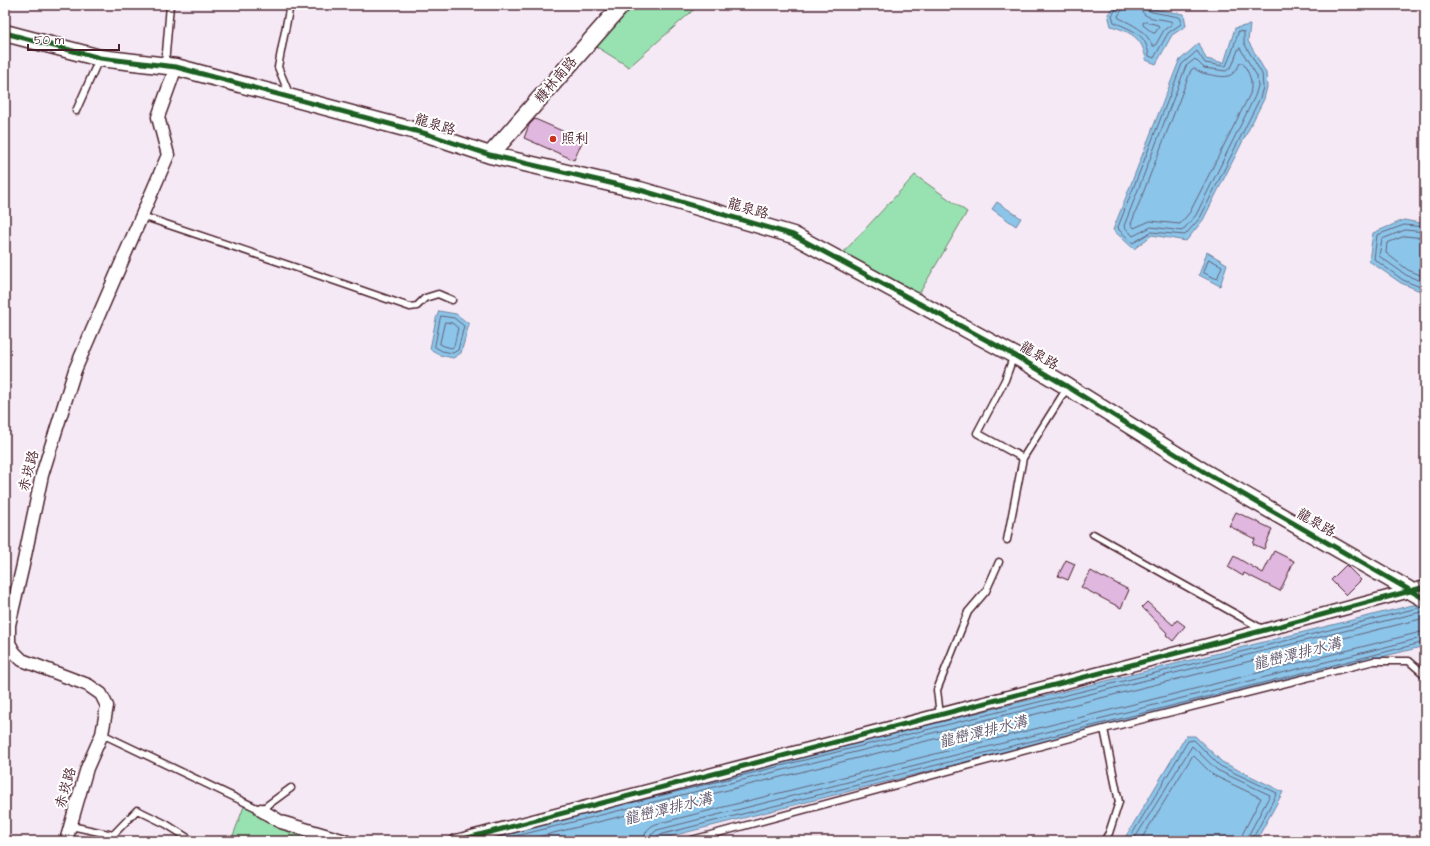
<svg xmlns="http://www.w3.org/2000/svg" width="1430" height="846" font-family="'Architects Daughter','LXGW WenKai TC',sans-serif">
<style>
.green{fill:#98e1b0;stroke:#71806e}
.water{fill:#8bc5ea;stroke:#71839e}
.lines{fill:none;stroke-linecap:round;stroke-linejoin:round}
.shore{stroke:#646177;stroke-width:1}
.building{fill:#dfb7df;stroke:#4a1f2b}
.service-casing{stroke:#4a1f2b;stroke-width:9}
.minor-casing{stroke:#4a1f2b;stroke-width:15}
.tertiary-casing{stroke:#4a1f2b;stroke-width:19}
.service{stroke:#fff;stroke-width:6}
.minor{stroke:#fff;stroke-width:12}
.tertiary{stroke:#fff;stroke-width:16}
.cycleway-casing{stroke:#fff;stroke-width:8}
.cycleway{stroke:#1b5e20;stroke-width:5}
.poi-dot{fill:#c8321e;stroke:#fff;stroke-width:1.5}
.labels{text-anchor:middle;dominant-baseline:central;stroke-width:4;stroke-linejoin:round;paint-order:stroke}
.street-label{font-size:14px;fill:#4a1f2b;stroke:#fff}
.poi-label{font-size:14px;fill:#4a1f2b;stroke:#fff;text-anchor:start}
.water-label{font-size:15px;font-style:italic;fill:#61596e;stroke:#fff}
</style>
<rect width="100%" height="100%" fill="#f5e9f5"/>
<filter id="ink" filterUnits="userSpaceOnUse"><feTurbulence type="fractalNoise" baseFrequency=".025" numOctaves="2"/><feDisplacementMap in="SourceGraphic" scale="8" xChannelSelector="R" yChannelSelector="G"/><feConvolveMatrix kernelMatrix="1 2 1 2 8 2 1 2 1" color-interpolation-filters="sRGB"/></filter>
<g filter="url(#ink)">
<path class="green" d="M622,5H699L629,67L589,42Z
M915,175L967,212L919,294L841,255Z
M246,801L336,841H231Z"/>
<path class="water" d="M1115,5H1146L1152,9L1184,14L1186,26L1172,35L1156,64L1146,60C1143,38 1131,32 1111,26L1108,14Z
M1250,25L1248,41L1266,73L1267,87L1264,99L1203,220L1186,241L1152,235L1134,249L1113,230L1179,61L1199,43L1206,59L1224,63L1235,28Z
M997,202L1021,218L1016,226L992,209Z
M1404,220L1425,224V293L1401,283L1369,261L1373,233Z
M1207,252L1227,264L1220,286L1199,275Z
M439,311L456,314L469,324L461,353L453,358L440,355L430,349L436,319Z
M1425,602V646L652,841H467L492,833Z
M1186,736H1195L1222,762L1283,792L1256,841H1123Z"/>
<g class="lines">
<path class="shore" d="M1117,5V8L1112,15L1114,22C1133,31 1146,33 1149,56L1154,58L1168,33L1181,24V19L1179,17L1152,12L1146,9L1145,5
M1122,5V10L1118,16L1119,18C1134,25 1145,30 1153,46H1155L1164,30L1172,24V22C1162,17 1141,22 1140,5
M1146,22L1158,25L1159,27L1155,33H1153L1143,25V23Z
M1239,31L1244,32V43L1262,74L1263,87L1260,98L1200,218L1185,235L1151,232L1133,243L1119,230L1118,227L1182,64L1197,51L1205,63L1223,66H1226L1232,52Z
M1240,48L1257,76L1258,86L1255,96L1196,215L1182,231L1151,227L1133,236L1124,226L1186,66L1195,59L1204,68L1226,71L1232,66L1238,50Z
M1240,63H1243C1250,75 1253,81 1250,94L1190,212L1180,224L1150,221L1134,228L1131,224L1191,70L1194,68C1200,73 1205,74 1212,75C1227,78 1233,78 1240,63Z
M1425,227L1404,225L1377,235L1374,259L1403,280L1425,289
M1425,232L1405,230L1382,239L1379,256L1406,275L1425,283
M1425,238L1405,236L1387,243L1386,253L1408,270L1425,277
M1209,259L1222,266L1217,279L1204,273Z
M441,316L454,318L464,326L458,350L453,353L442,351L435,347Z
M445,322L452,323L458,328L454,346L452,348L444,346L440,344Z
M631,803L1422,607
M496,841L1425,611
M521,841L1425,618
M644,841C644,833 648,827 656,824L1425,631
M650,841L651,835L657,830L1425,637
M655,841L656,837L659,835L1425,642
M1128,841L1188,741L1194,740L1220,766L1277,793L1253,838L1252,841
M1133,841L1192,746L1217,770L1270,795L1248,836L1247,841
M1140,841L1193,755L1213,775L1261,798L1243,833L1241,841"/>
</g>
<path class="building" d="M535,119L583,140L574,160L524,138L529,125Z
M1236,512L1272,529L1264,549L1253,544L1255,539L1229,526Z
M1274,551L1294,561L1280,591L1244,573L1243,576L1228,567L1234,556L1263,573Z
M1066,560L1075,564L1068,580L1058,576Z
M1346,565L1361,580L1346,595L1331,580Z
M1091,571L1103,578L1104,577L1129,590L1121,608L1081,587Z
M1147,602L1173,625L1177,620L1185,626L1173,641L1166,635L1167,633L1142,607Z"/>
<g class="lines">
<defs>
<path id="service" d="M290,5L278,67L290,96
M165,65L170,5
M76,111L99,59
M142,216L306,271L410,307L417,306L425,298L438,294L452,300
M1014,355L1005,380L977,433L1023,458
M1093,534L1264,630
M1007,540L1023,458L1067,388
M940,715L937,690L968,612L986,591L999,562
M1104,729L1119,802L1109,833L1104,841
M102,734L261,810L291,788
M71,826L113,835L137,810L166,824L191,840
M688,841L1104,729L1374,661H1409L1425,675"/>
<path id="minor" d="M261,810L281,822L345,841
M66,841L87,768L102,734L107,706L101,694L88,685L22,660L14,652L9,643V625L23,565L42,475L75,370L168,155L158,117L176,67
M456,841L1265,630L1425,587"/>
<path id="tertiary" d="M5,33L100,58L176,67L427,134L490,155L640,190L793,235L1014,355L1068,387L1206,473L1425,599
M490,155L622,5"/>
</defs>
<use href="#service" class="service-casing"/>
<use href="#minor" class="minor-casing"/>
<use href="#tertiary" class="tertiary-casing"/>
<use href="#service" class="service"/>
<use href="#minor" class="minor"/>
<use href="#tertiary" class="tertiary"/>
<defs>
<path id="cycleway" d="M5,33L100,58L176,67L427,134L490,155L640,190L793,235L1014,355L1068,387L1206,473L1425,599
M456,841L1265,630L1425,587"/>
</defs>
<use href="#cycleway" class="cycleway-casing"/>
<use href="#cycleway" class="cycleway"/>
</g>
</g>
<circle class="poi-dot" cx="553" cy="139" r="4"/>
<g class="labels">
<g class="street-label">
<text transform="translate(556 80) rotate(-49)">糠林南路</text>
<text transform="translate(435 125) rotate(17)">龍泉路</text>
<text transform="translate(748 209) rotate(16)">龍泉路</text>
<text transform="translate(1039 356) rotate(30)">龍泉路</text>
<text transform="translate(29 471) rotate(-75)">赤崁路</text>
<text transform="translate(1316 523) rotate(30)">龍泉路</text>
<text transform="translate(66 788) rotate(-74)">赤崁路</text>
</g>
<g class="poi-label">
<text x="561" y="139">照利</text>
</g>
<g class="water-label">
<text transform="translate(1297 654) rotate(-14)">龍巒潭排水溝</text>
<text transform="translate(983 732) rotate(-14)">龍巒潭排水溝</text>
<text transform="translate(668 809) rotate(-14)">龍巒潭排水溝</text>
</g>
</g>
<rect width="1430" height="846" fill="none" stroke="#fff" stroke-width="20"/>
<rect x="10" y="10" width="1410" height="826" fill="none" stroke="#4a1f2b" stroke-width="1.5" filter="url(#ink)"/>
<path d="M28 44v6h91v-6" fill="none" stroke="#4a1f2b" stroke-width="2"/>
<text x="34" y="44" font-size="12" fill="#4a1f2b" stroke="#ffffff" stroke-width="3" paint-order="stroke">50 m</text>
</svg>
